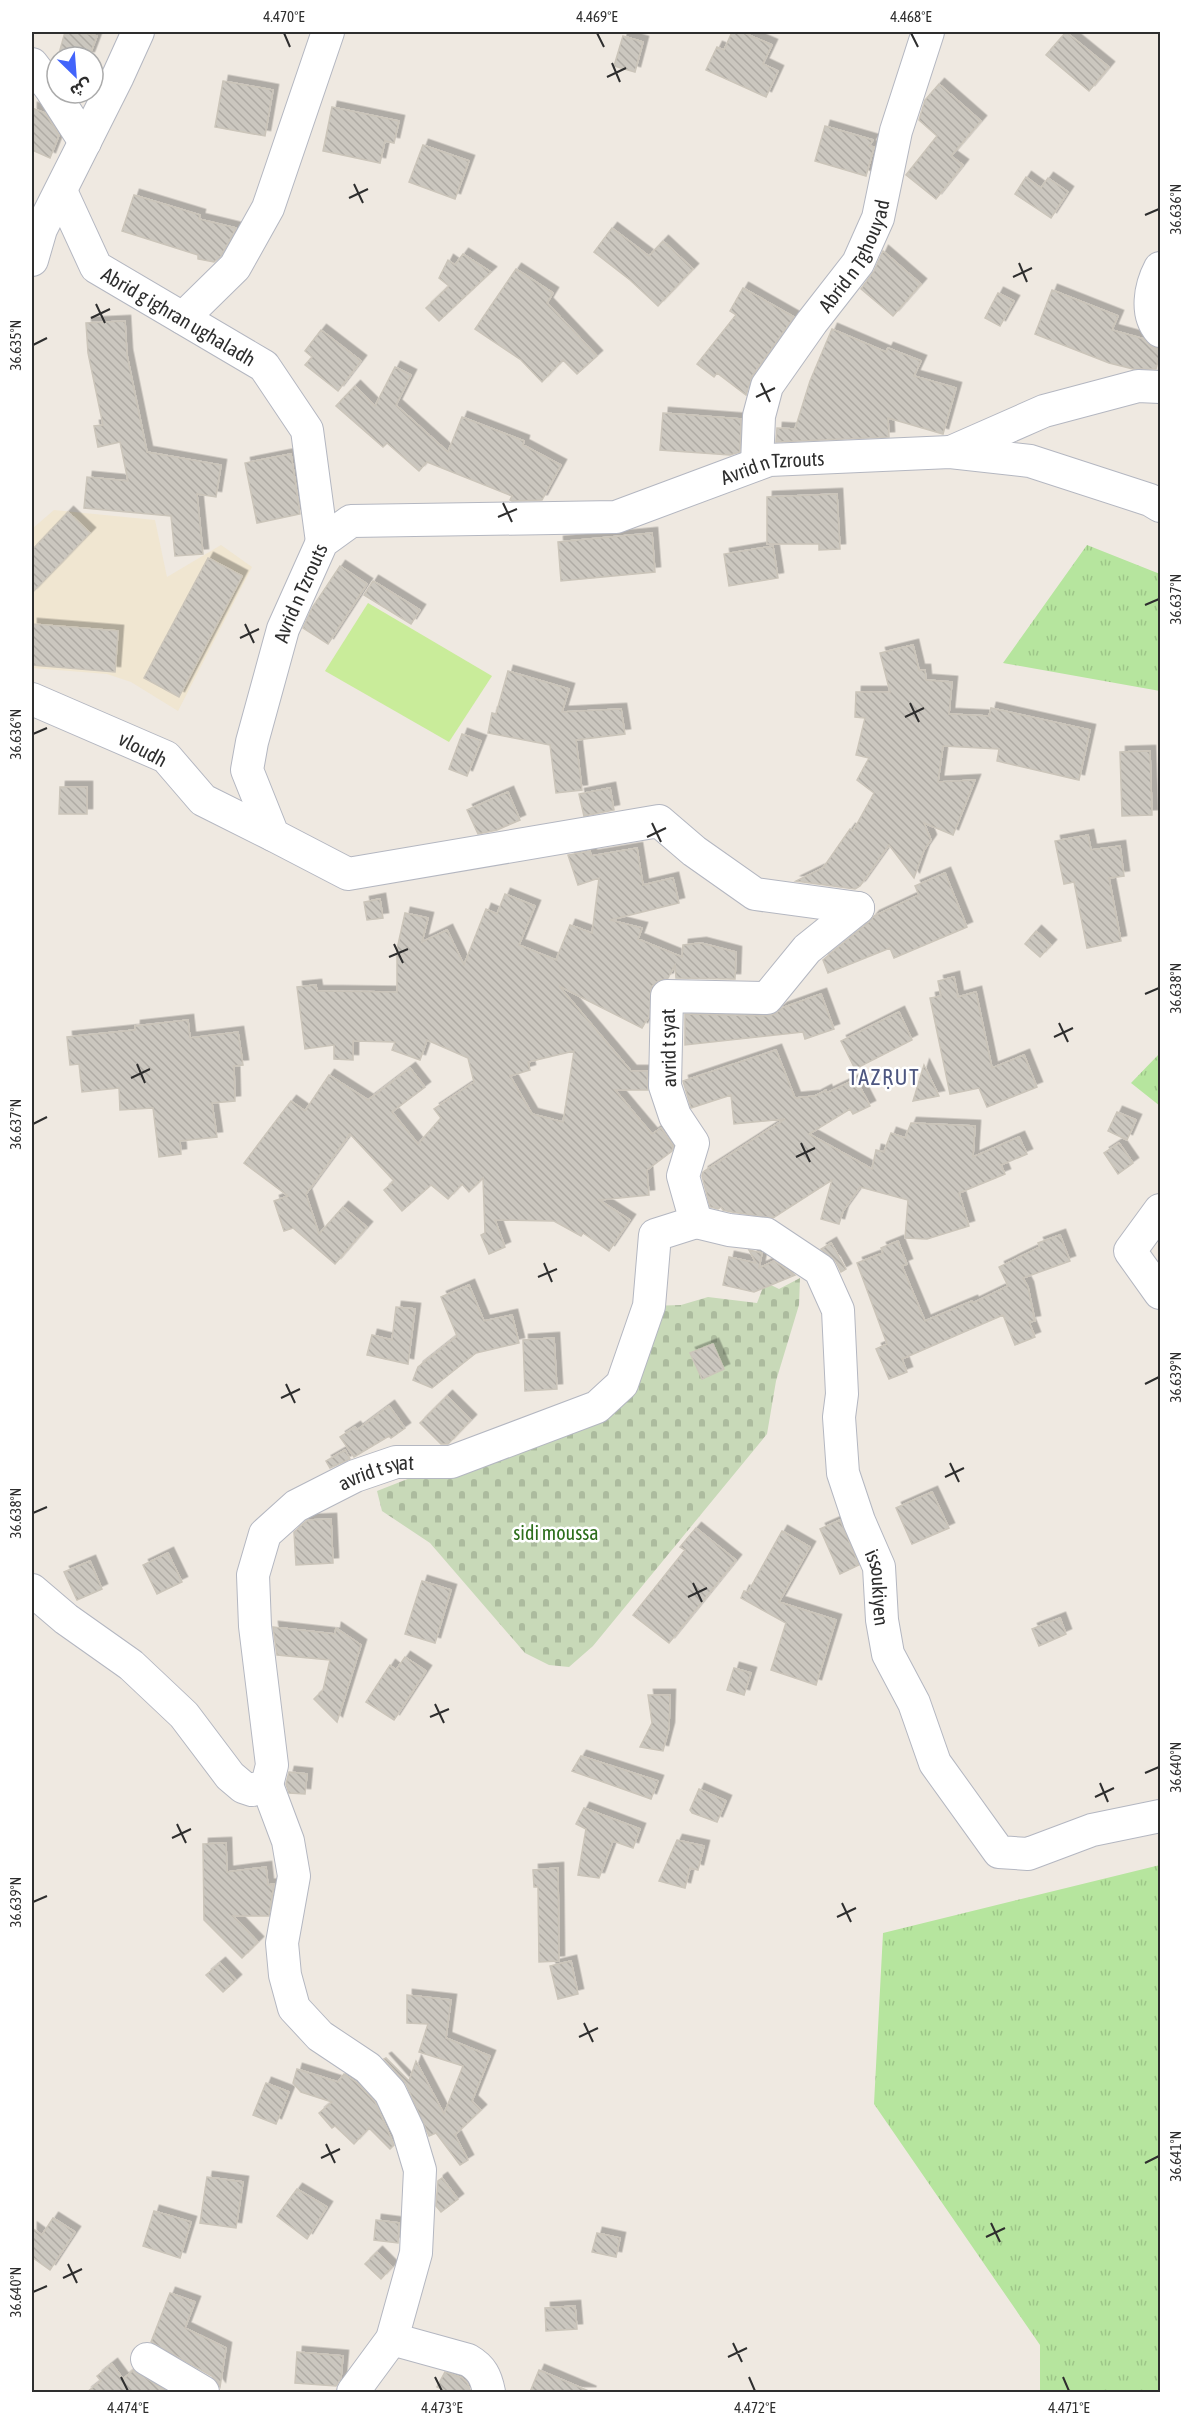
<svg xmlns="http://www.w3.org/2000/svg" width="1192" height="2424" font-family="'Asap Condensed','Noto Sans Arabic',sans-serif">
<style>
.education{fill:#f0e6d1}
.grass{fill:url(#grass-tufts)}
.cemetery{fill:url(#cemetery-stones)}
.pitch{fill:#c9ec9a}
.building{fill:url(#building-back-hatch);stroke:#cbc5ba;stroke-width:1.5;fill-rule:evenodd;filter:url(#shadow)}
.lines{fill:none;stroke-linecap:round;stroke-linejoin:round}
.minor-casing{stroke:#b4b7c1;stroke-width:34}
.minor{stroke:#fff;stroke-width:32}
.ticks{fill:none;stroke:#2e2e2e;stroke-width:2}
.labels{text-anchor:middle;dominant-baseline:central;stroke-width:5;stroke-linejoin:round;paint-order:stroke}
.street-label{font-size:20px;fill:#2e2e2e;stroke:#fff}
.park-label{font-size:20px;fill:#2c6e1b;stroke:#fff}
.quarter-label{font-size:22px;letter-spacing:1.5px;fill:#4d5680;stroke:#fff}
.neatline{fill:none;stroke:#2e2e2e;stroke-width:2}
.ticks-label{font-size:15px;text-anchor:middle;fill:#2e2e2e}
</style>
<defs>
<pattern id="grass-tufts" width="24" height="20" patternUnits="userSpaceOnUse" patternTransform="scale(1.5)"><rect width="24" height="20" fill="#b6e59e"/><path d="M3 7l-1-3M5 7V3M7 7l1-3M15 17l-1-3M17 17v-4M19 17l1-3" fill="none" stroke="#9dc588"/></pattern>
<pattern id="cemetery-stones" width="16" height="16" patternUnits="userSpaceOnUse" patternTransform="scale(1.5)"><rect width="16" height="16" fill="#c8d9b8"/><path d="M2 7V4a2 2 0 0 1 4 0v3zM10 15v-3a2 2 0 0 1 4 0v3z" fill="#acbb9e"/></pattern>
<pattern id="building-back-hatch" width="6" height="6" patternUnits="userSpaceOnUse" patternTransform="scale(1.5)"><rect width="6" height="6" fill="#cbc7bf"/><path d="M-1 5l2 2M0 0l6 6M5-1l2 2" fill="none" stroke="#afaba4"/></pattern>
<filter id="shadow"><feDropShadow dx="5.5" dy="-5.5" stdDeviation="0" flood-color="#0004"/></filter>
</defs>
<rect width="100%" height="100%" fill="#efe9e1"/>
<path class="education" d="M54,510L155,520L167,577L221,545L252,567L178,711L131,682L107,674L32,668V529Z"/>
<path class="grass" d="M1087,545L1160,574V691L1003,663Z
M1160,1053V1106L1131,1083Z
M1160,1865V2392H1040V2345L874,2104L883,1933Z"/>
<path class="cemetery" d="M800,1278L799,1305L776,1381L767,1434L593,1646L569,1667L549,1665L525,1653L430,1543L382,1511L377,1491L451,1462L604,1419L649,1306L681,1305L708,1297L757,1303L765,1282L779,1289Z"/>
<path class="pitch" d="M368,603L492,676L449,742L325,671Z"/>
<path class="building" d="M65,32H80L97,36L89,57H58Z
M732,32H742L772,45L763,64L778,71L766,97L706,70L717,47L724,50Z
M1066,32L1109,67L1089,91L1046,55Z
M623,36L643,42L635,72L614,66Z
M223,81L273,90L265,136L215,127Z
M939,84L981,121L951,156L963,165L936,199L906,175L937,136L919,120L925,100Z
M332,107L399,121L394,143L385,141L380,163L323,151Z
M32,108L45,113L59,135L50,158L32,150Z
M825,126L873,140L869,146L874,147L866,176L815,161Z
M423,145L469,161L455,199L409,182Z
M1026,177L1041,188L1048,178L1068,192L1051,218L1015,194Z
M134,195L200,215L199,219L236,228L221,256L214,262L198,259V255L122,231Z
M612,228L649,256L663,241L693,269L658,306L630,280L594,252Z
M883,251L921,284L893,316L861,289L874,271Z
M463,254L491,272L439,321L426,308L449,286L439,278L448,260L455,265Z
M516,269L553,293L547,303L597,356L577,374L563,360L542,382L521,360L475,329Z
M743,288L794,317L752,376L746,395L717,373L714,377L697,364L736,315L730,311Z
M1052,290L1118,316L1112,330L1144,339L1152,347L1161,349L1156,369H1133L1109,363L1035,334Z
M998,293L1014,301L1000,326L985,318Z
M125,321L127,355L147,452L221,465L216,497L197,494L203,554L175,556L171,516L84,508L87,477L128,481L120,442L98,447L94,426L103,425L88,353L86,323Z
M832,329L886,352L888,348L921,361L914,376L956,388L943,434L888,418L889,437L776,442L777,428L795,429L810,381Z
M321,330L361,361L338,391L305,365L312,357L305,351Z
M395,367L411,375L396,405L448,452L462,417L524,441L523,445L561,465L542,500L512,501L510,500L512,496L427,462L419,471L387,443L383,447L336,406L355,386L375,406Z
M663,413L741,419L740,452L730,455L660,450Z
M291,454L300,514L257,523L245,463Z
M837,494L840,549L819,550V544H767V497Z
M68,512L90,533L32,593V550Z
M652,533L655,572L561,581L558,542Z
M773,546L778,578L729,586L724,554Z
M208,558L242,576L179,697L144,678Z
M340,566L367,584L328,644L303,628L312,608Z
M373,581L420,610L411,624L364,595Z
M32,624L118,631L115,672L32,665Z
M913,645L919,670H925L926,680L952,682L949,714L989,716L991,708L1090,730L1079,780L997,761L999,749L943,746L938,782L975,780L953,835L924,823L931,840L924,850L914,878L889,845L860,886L855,889L796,881L823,868L850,829L853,831L874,793L857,780L869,758L856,755L865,718L855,717L856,692H890L880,653Z
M508,671L569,689L562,712L621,709L625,734L576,740L582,790L556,793L550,745L488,733L492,713L496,714Z
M462,734L481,741L467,776L449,769Z
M1150,751L1152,815L1122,816L1120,752Z
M60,787H87V814H59Z
M610,788L614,810L584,816L579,794Z
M508,792L520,820L497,830L478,834L467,810Z
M1088,835L1091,850L1120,846L1124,876L1109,878L1121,941L1087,948L1074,882L1064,884L1055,841Z
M637,848L643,885L673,878L679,903L610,920L642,928L638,939L682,957L683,945L701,943L736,952L735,979L676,978L675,965L668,978L658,981L651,987L649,1016L642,1028L559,986L631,1071H647L648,1090H615L652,1134L661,1128L673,1146L672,1151L647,1170L649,1195L599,1200L630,1220L609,1251L583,1233L581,1236L554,1221L495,1220L505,1247L489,1254L481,1235L485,1233L483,1178L469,1192L462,1184L448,1199L431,1185L402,1211L384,1190L394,1181L350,1134L306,1194L319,1234L343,1207L367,1227L335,1264L293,1228L284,1231L274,1201L288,1196L244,1163L291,1101L305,1111L329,1075L368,1100L410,1068L425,1087L392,1112L418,1144L441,1118L434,1109L474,1082L468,1058L427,1040L420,1060L392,1050L395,1042L353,1041V1060L334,1059V1045L305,1049L297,987L316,985L317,991L397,992V949L405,913L428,918L422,942L447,930L464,965L486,909L497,914L505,894L535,906L519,945L556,960L570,925L592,933L599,878L578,885L568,855L590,851L591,856ZM574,1051L563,1122L532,1114L510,1076L530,1070L528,1062Z
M945,873L967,927L894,958L890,948L828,973L823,960L869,922L874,916L919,895L915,886Z
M380,899L383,918L367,920L364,902Z
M1036,931L1051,945L1040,957L1025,944Z
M954,977L958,997L976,992L992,1068L1024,1055L1037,1087L987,1107L979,1088L950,1094L930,998L941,996L938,981Z
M821,994L834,1029L805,1039L803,1032L685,1045V1014L767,1016L775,1014L782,1008Z
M899,1012L912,1040L855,1069L841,1041Z
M188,1020L190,1038L238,1032L243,1065L234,1066L235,1101L212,1103L217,1137L180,1141L181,1154L159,1157L153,1108L120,1110L119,1088L82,1092L79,1064L70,1065L67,1037L135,1030V1026Z
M776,1050L795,1098L815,1096L826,1090L827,1093L856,1079L870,1106L853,1114L850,1109L809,1134L872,1169L876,1150L884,1152L891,1133L905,1138L911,1123L975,1126L973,1157L1019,1137L1027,1154L1001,1165L1005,1174L959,1193L969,1226L927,1239L905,1238L908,1200L860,1187L843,1211L839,1224L821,1219L832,1180L773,1218L732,1212L723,1210L721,1207L718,1209L710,1207L702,1176L703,1172L785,1119L734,1124L731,1095L691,1108L683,1081Z
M924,1065L939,1096L913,1101Z
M1117,1112L1136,1120L1127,1140L1108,1131Z
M1119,1143L1133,1163L1118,1174L1104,1153Z
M1060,1235L1070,1261L1023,1278L1028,1287L1035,1321L1029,1322L1035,1337L1015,1345L1003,1315L902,1359L907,1372L889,1379L876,1349L887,1344L857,1263L883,1253L881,1248L898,1241L907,1264L902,1266L925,1321L972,1301L973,1303L1008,1286L999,1267L1040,1247L1038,1243Z
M831,1243L846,1269L841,1272L836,1262L821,1249Z
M749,1250L762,1253L759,1268L774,1261L795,1275L754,1292L723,1285L729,1257L756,1263Z
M469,1285L484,1321L512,1315L519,1343L476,1353L432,1388L413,1380L418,1367L457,1336L441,1297Z
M396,1307L415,1309L408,1364L367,1355L372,1335L392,1340Z
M554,1338L557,1389L525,1391L523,1340Z
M713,1344L724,1369L702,1379L690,1353Z
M447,1396L471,1420L448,1444H441L420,1423Z
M389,1406L405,1428L391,1438L389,1436L354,1457L340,1437L355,1427L357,1430Z
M345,1450L350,1459L330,1468L326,1461Z
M932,1492L949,1528L912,1544L896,1508Z
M331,1519L333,1563L296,1565L294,1532L308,1520Z
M840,1520L859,1565L840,1574L820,1529Z
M696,1528L736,1560L669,1643L633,1615L685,1550L680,1547Z
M782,1531L810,1547L779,1602L836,1620L816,1685L771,1670L786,1623L741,1598L744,1591L748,1592Z
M168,1553L182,1582L157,1594L143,1565Z
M90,1561L102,1589L77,1600L64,1572Z
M422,1581L451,1590L435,1643L405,1634Z
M1060,1618L1066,1634L1039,1646L1032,1629Z
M273,1627L335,1634L336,1628L361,1645L337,1722L314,1699L323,1690L330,1660L277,1655Z
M405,1657L426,1671L394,1720L366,1702L390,1665L396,1670Z
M734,1668L751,1673L744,1695L727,1690Z
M648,1695H670L669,1728L663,1751L640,1747L652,1723Z
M581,1756L658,1781L651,1799L572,1771Z
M289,1772L307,1774L305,1794L289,1793L286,1784Z
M699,1789L726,1801L717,1822L692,1813L690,1810Z
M584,1808L640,1829L633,1848L613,1841L599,1878L578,1875L586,1829L576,1824Z
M677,1840L704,1846L698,1870L690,1868L685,1888L659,1881Z
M226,1843L227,1872L266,1867L268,1885L274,1884L269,1916H233L258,1942L242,1958L204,1920L203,1844Z
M558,1868L559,1961L539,1962L538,1887H534L533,1870Z
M571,1961L578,1994L558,1999L550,1966Z
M220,1963L236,1980L223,1992L206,1975Z
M407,1995L451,2000L446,2038L490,2056L472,2101L481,2110L455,2135L468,2160L460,2165L436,2133L429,2136L406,2084L384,2059L386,2058L409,2081L416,2061L444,2114L463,2066L419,2052L428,2024L407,2023Z
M297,2069L338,2082L344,2074L356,2082L375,2102L394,2145L390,2149L369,2128L354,2144L335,2126L332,2128L319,2113L332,2102L301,2092L293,2083Z
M266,2083L289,2092L276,2124L253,2115Z
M207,2177L243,2182L236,2228L200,2223Z
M442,2178L458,2199L441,2212L436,2206L438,2181Z
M297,2189L327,2207L307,2239L277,2216Z
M154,2211L191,2222L180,2258L143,2246Z
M53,2218L75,2232L50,2270L32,2257V2228L42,2235Z
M376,2220L399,2223L398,2243L374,2240Z
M597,2233L620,2238L616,2257L592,2252Z
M377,2252L392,2267L381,2279L365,2264Z
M170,2293L195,2302L185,2328L226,2348L220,2387L212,2376L151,2342Z
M575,2306L577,2329L546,2331L545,2308Z
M297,2352L343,2356L341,2378L336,2386L295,2383Z
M112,2364L123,2379L134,2370L168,2392H87L101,2381L97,2376Z
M539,2370L591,2392H530Z
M445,2372L462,2378L467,2383L471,2392H448L437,2387Z"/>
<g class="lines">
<defs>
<g id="minor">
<path d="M32,64L51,89L85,142"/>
<path id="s1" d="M61,191L96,267L264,366L307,430L322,542"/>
<path d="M32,260L41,229L118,76L138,32"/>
<path d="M1160,268C1150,287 1145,314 1160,331"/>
<path d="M183,318L235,267L268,208L328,32"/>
<path d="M951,452L1044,411L1138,386L1160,387"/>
<path id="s2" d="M757,464L759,416L767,386L812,322L858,263L878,218L896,131L928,32"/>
<path d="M32,699L166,757L203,800L273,835"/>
<path id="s3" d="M858,908L755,894L694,851L659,821L348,874L273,835L247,770L252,742L283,629L322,542L351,521L616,517L769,460L950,452L1030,461L1150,500L1160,506"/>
<path d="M1160,1210L1130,1251L1160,1293"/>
<path id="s4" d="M696,1222L729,1230L766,1234L820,1270L838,1310L842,1394L839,1417L843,1473L859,1521L879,1567L882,1620L888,1654L914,1703L935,1763L999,1852L1028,1854L1092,1830L1160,1816"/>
<path id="s5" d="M32,1590L66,1619L131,1665L184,1715L230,1776L243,1787L252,1790L267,1785L272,1765L255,1626L253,1575L265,1534L296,1506L355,1476L396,1462H451L597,1407L622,1384L649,1306L655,1235L696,1222L683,1176L693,1143L675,1116L665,1086L667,996L767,998L807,949L858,908"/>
<path d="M267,1785L288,1841L294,1876L282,1943L285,1975L294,2008L320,2036L368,2068L390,2092L408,2130L420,2170L416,2253L392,2339L353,2392"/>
<path d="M392,2339L468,2360C482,2368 486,2377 489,2392"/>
<path d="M147,2359L203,2392"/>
</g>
</defs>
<use href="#minor" class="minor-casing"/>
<use href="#minor" class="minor"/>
</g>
<path class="ticks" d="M284,33L290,47M597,33L604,47M911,33L918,47M612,63L620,82M607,77L626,68M354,184L363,203M349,198L368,189M1145,215L1159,209M1019,263L1027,282M1013,277L1032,268M96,304L105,323M91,318L110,309M33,345L47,338M761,383L770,402M756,397L775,388M503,503L512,522M498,517L517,509M1145,605L1159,599M245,624L254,643M240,638L259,629M910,703L919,722M905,717L924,708M33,734L47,728M652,823L661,842M647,837L666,828M394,944L403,963M389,957L408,949M1145,994L1159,988M1059,1023L1068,1042M1054,1037L1073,1028M137,1064L145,1083M131,1078L150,1069M33,1124L47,1117M801,1143L810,1162M796,1157L815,1148M544,1263L552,1282M538,1277L557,1269M286,1384L295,1403M1145,1384L1159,1377M281,1398L300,1389M950,1463L959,1482M945,1477L964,1468M33,1513L47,1507M693,1583L702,1602M688,1597L707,1588M435,1704L444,1723M430,1717L449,1709M1145,1773L1159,1767M1100,1783L1108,1802M1095,1797L1114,1788M177,1824L186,1843M172,1838L191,1829M33,1902L47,1896M842,1903L851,1922M837,1917L856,1908M584,2023L593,2042M579,2037L598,2028M326,2144L335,2163M321,2158L340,2149M1145,2163L1159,2156M991,2223L1000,2242M986,2237L1005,2228M68,2264L77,2283M63,2278L82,2269M33,2292L47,2286M733,2343L742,2362M728,2357L747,2348M121,2377L128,2391M435,2377L442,2391M749,2377L755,2391M1063,2377L1069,2391"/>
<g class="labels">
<g class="street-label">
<text stroke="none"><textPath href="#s2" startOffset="237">Abrid n Tghouyad</textPath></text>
<text stroke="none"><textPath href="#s1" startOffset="180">Abrid g ighran ughaladh</textPath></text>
<text stroke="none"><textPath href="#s3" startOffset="1402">Avrid n Tzrouts</textPath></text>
<text stroke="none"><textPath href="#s3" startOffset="880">Avrid n Tzrouts</textPath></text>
<text transform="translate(143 749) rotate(28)">vloudh</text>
<text transform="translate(668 1048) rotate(-91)">avrid t syat</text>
<text stroke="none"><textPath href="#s5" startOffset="700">avrid t syat</textPath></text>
<text stroke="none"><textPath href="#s4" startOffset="464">issoukiyen</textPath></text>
</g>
<g class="park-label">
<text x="556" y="1532">sidi moussa</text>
</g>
<g class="quarter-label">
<text x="884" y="1077">TAZṚUT</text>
</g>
</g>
<rect width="1192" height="2424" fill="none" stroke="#ffffff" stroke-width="66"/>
<g transform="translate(75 75) rotate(155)"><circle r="28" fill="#ffffff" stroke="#ababab" stroke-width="1.5"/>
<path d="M0-4.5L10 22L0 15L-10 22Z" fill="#4264fb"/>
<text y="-9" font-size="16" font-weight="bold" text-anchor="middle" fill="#2e2e2e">ش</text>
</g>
<rect x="33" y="33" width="1126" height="2358" class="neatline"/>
<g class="ticks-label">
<text x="284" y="22">4.470°E</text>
<text x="597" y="22">4.469°E</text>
<text x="911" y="22">4.468°E</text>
<text transform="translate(1176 209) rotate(-90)" y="5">36.636°N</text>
<text transform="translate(16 345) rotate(-90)" y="5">36.635°N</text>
<text transform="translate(1176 599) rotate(-90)" y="5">36.637°N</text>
<text transform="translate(16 734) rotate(-90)" y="5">36.636°N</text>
<text transform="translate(1176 988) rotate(-90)" y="5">36.638°N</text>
<text transform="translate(16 1124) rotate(-90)" y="5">36.637°N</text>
<text transform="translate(1176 1377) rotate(-90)" y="5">36.639°N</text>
<text transform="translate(16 1513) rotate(-90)" y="5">36.638°N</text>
<text transform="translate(1176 1767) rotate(-90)" y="5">36.640°N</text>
<text transform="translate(16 1902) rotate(-90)" y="5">36.639°N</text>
<text transform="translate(1176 2156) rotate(-90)" y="5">36.641°N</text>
<text transform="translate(16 2292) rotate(-90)" y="5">36.640°N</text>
<text x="128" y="2413">4.474°E</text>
<text x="442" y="2413">4.473°E</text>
<text x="755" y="2413">4.472°E</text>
<text x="1069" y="2413">4.471°E</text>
</g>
</svg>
